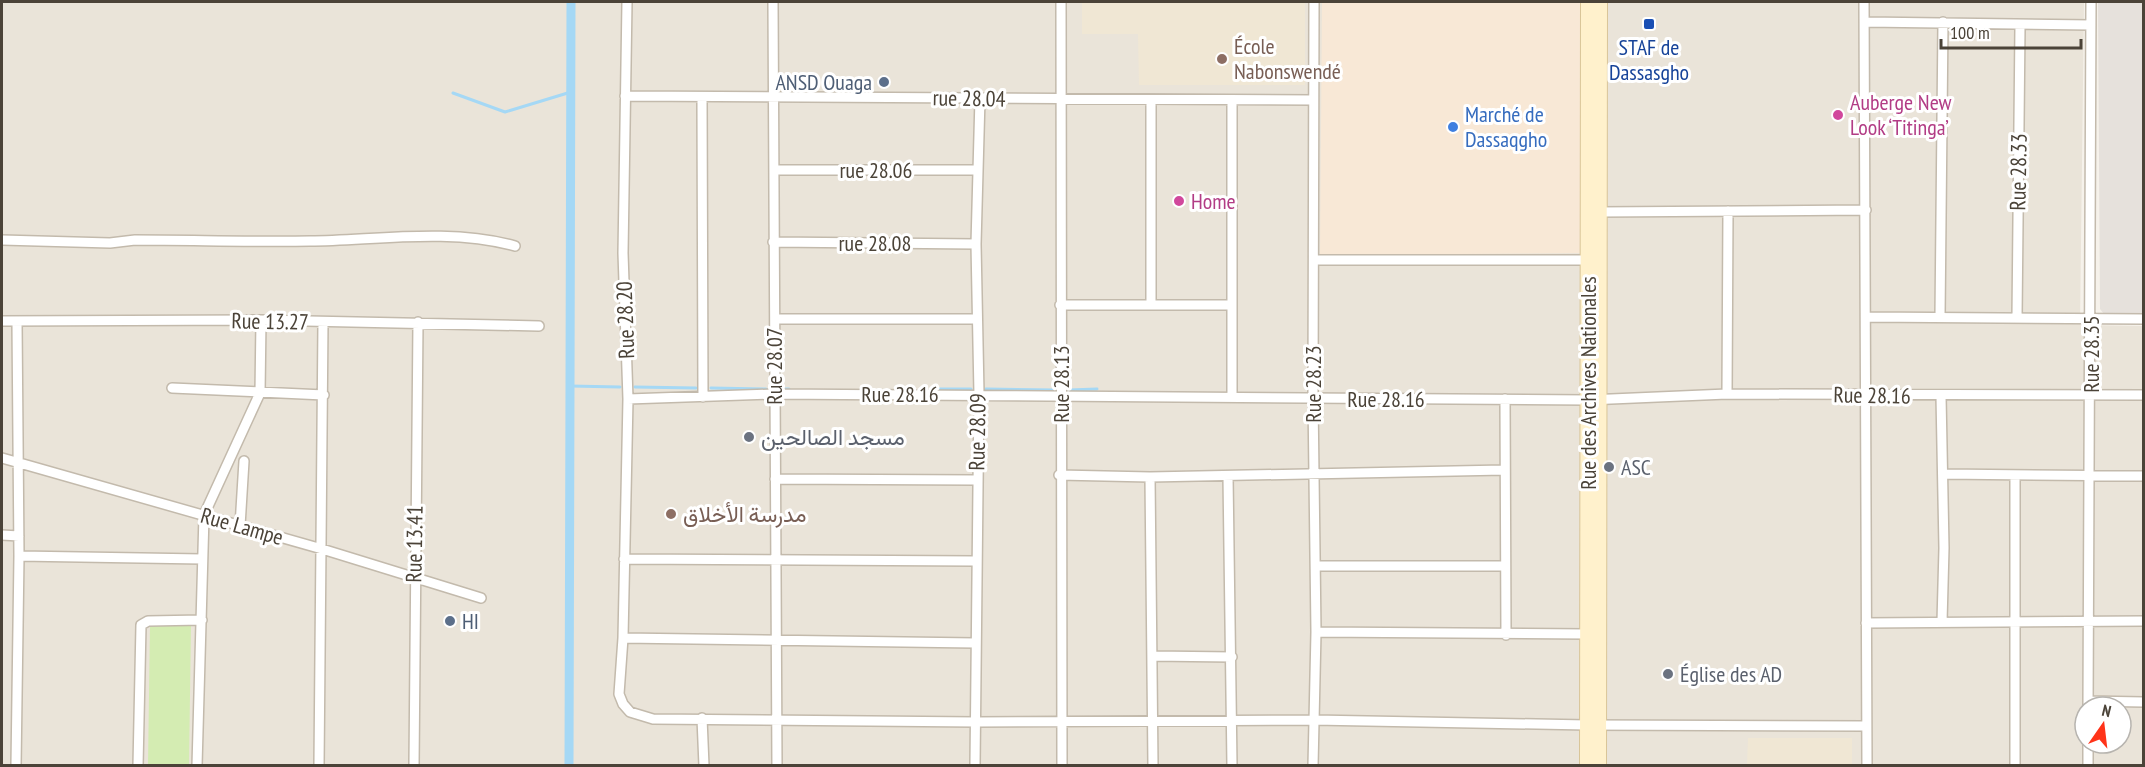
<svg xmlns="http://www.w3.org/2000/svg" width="2145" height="767" font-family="'PT Sans Narrow',Vazirmatn,sans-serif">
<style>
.residential{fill:#eae4d9;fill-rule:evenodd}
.commercial{fill:#f8e8d6}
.industrial{fill:#e6e1dc}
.education{fill:#f0e7d4}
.green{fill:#d4ecb2}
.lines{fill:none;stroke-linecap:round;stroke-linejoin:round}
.stream{stroke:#a5d8f5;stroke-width:3}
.canal{stroke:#a5d8f5;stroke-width:9}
.street-casing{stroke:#c3baac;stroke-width:12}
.secondary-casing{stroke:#d9c598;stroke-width:16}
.street{stroke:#fff;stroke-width:9}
.secondary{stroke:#fff1cc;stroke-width:14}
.transit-dot{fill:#1a4fb4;stroke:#fff;stroke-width:2}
.education-dot{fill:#8d6e63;stroke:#fff;stroke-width:2}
.service-dot{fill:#5c6f8a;stroke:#fff;stroke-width:2}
.hotel-dot{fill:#d1479c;stroke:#fff;stroke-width:2}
.shop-dot{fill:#3f7fe0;stroke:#fff;stroke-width:2}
.worship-dot{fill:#6b7280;stroke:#fff;stroke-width:2}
.labels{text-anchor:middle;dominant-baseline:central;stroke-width:6;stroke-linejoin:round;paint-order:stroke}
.education-label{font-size:22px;fill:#785e54;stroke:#fff;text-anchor:start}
.transit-label{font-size:22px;fill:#164399;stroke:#fff}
.service-label{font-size:22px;fill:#4e5e75;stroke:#fff;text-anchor:end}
.street-label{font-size:22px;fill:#4b4338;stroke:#fff}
.hotel-label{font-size:22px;fill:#b23c85;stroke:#fff;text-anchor:start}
.shop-label{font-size:22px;fill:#366cbe;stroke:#fff;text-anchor:start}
.worship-label{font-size:22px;fill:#5b616d;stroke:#fff;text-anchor:start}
</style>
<rect width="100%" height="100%" fill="#f6f2eb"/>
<path class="residential" d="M2,2H2084L2080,325L2143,326V765H2ZM2085,707H2121V743H2085Z"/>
<path class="commercial" d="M1322,2H1585L1584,253L1320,255Z"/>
<path class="industrial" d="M2098,2H2143V314H2104L2100,309Z"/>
<path class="education" d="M1082,2H1305V85H1139L1138,34H1082Z
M1748,738H1852V765H1747Z"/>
<path class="green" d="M191,625L189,765H148L150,626Z"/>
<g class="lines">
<path class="stream" d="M453,93L505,112L571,92
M570,386L620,387
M635,387L696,388
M711,388L766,389
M782,389H789
M933,389H971
M986,389L1054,390
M1069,390L1097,389"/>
<path class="canal" d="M569,766L571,2"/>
<defs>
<path id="street" d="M627,2L623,253L628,399L623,638L619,694L623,704L630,712L653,719L976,722L1314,720L1587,725L1866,726
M773,2L777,766
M1061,2L1062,766
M1864,2L1867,766
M1866,22L2091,25
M625,96L1313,100
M702,97L703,397
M1151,100V305
M774,170H978
M1600,212L1866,210
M2,240L110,243L135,240C193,240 252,242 310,241C377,240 450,228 515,246
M773,242L976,244
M1314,260H1588
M1060,305H1232
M1866,317L2144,319
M1940,317L1943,22
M2017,318L2020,26
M775,319H977
M2,321L261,320L539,326
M172,388L324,395
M1727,394L1728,211
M1941,396L1944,548L1942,622
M1232,397V100
M628,399L774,394L1588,400L1727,394L2144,395
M1505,399L1506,635
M2,458L322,549L481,598
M1944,474L2144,476
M1059,475L1150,477L1504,470
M1228,476L1232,766
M1150,477L1153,766
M775,479L976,480
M240,526L244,461
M2,535L19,536
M19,556L202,559
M624,559L975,561
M1316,566H1504
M1866,623L2144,621
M1316,632L1587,634
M623,638L975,643
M1152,656L1232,657
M2088,701L2144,702
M2088,707L2091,2
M702,718L704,766
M16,766L19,556L17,322
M138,766L141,625L148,621L202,620
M197,766L204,515L260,393L261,320
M319,766L323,322
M414,766L418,322
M975,766L979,394L976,244L980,98
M1313,766L1316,632L1313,398L1314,2
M2015,766V477
M2088,766V743"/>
<path id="secondary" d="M1587,766L1588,2
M1599,766L1600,2"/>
</defs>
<use href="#street" class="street-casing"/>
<use href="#secondary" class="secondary-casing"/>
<use href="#street" class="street"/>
<use href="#secondary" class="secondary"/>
</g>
<rect class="transit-dot" x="1643" y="18" width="12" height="12" rx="3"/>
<g class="education-dot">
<circle cx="1222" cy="59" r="6"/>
<circle cx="671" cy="514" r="6"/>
</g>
<g class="service-dot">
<circle cx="884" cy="82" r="6"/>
<circle cx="450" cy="621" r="6"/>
</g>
<g class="hotel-dot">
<circle cx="1838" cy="115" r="6"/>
<circle cx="1179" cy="201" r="6"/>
</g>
<circle class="shop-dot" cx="1453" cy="127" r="6"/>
<g class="worship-dot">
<circle cx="749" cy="437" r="6"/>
<circle cx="1609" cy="467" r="6"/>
<circle cx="1668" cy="674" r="6"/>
</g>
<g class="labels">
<g class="education-label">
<text x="1234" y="46">École<tspan x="1234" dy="25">Nabonswendé</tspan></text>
<text x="683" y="514">مدرسة الأخلاق</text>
</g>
<g class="transit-label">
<text x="1649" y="47">STAF de<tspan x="1649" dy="25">Dassasgho</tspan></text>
</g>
<g class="service-label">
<text x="872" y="82">ANSD Ouaga</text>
<text x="462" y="621" text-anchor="start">HI</text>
</g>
<g class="street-label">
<text transform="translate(969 98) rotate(1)">rue 28.04</text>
<text x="876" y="170">rue 28.06</text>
<text transform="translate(2018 172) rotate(-89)">Rue 28.33</text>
<text x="875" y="243">rue 28.08</text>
<text transform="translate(625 320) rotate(-92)">Rue 28.20</text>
<text transform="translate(270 321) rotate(1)">Rue 13.27</text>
<text transform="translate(2091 354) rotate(-90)">Rue 28.35</text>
<text transform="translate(774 366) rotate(-90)">Rue 28.07</text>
<text transform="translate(1588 383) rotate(-90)">Rue des Archives Nationales</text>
<text transform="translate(1061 384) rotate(-90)">Rue 28.13</text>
<text transform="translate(1313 384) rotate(-90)">Rue 28.23</text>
<text x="900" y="394">Rue 28.16</text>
<text transform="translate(1872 395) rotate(1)">Rue 28.16</text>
<text x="1386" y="399">Rue 28.16</text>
<text transform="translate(977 432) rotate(-89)">Rue 28.09</text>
<text transform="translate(242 526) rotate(16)">Rue Lampe</text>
<text transform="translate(414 544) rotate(-89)">Rue 13.41</text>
</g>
<g class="hotel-label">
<text x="1850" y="102">Auberge New<tspan x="1850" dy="25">Look ‘Titinga’</tspan></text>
<text x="1191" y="201">Home</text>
</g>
<g class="shop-label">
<text x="1465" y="114">Marché de<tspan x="1465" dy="25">Dassaqgho</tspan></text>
</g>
<g class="worship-label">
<text x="761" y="437">مسجد الصالحين</text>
<text x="1621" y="467">ASC</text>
<text x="1680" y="674">Église des AD</text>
</g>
</g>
<rect width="2145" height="767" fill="none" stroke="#4b4338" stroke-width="6"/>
<g transform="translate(2103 725) rotate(14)"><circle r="28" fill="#ffffff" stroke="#b7b4af" stroke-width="1.5"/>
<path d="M0-4.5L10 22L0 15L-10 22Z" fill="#ff3319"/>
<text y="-9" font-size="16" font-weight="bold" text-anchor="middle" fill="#4b4338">N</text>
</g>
<path d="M1941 39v9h140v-9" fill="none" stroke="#4b4338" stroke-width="3"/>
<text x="1950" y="39" font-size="18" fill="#4b4338" stroke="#ffffff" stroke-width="4.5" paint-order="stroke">100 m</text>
</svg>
